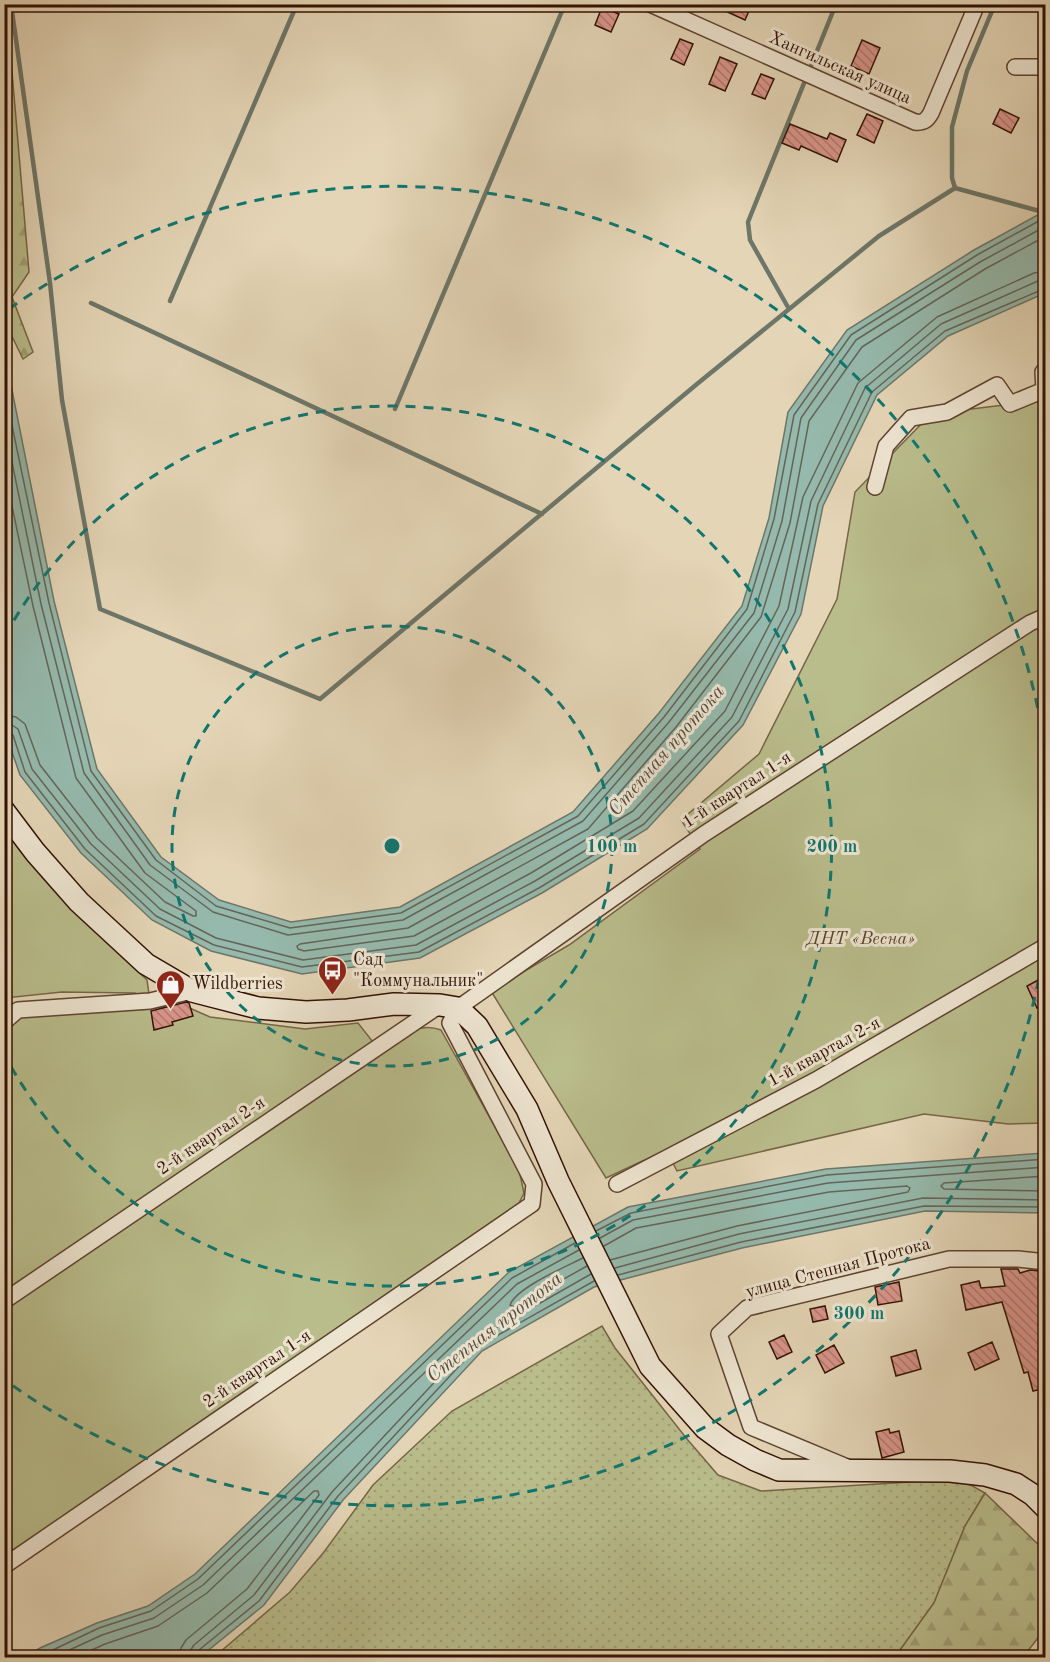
<svg xmlns="http://www.w3.org/2000/svg" width="1050" height="1662" font-family="'Old Standard TT',serif">
<style>
.grass{fill:url(#grass-dots);stroke:#766647;stroke-width:1.5}
.forest{fill:url(#forest-firs);stroke:#766647;stroke-width:1.5}
.garden{fill:#b9bc8b;stroke:#766647;stroke-width:1.5}
.water{fill:#95b9ac;stroke:#6d7668;stroke-width:1.5}
.lines{fill:none;stroke-linecap:round;stroke-linejoin:round}
.shore{stroke:#646558;stroke-width:1.5}
.stream{stroke:#6d7668;stroke-width:4.5}
.building{fill:url(#building-back-hatch);stroke:#321103;stroke-width:1.5}
.street-casing{stroke:#5e4230;stroke-width:18}
.secondary-casing{stroke:#321103;stroke-width:24}
.street{stroke:#ede4d0;stroke-width:15}
.secondary{stroke:#ede4d0;stroke-width:21}
.ring{fill:none;stroke:#0f766e;stroke-width:3;stroke-dasharray:10 8}
.labels{text-anchor:middle;dominant-baseline:central;stroke-width:6;stroke-linejoin:round;paint-order:stroke}
.street-label{font-size:18px;fill:#321103;stroke:#ede4d0}
.park-label{font-size:18px;font-style:italic;fill:#5a442c;stroke:#ede4d0}
.poi-label{font-size:18px;fill:#321103;stroke:#ede4d0;text-anchor:start}
.water-label{font-size:20px;font-style:italic;fill:#554c3e;stroke:#ede4d0}
.centre{fill:#0f766e;stroke:#ede4d0;stroke-width:3}
.ring-label{font-size:18px;text-anchor:middle;font-weight:bold;fill:#0f766e;stroke:#ede4d0;stroke-width:6;stroke-linejoin:round;paint-order:stroke}
</style>
<defs>
<pattern id="grass-dots" width="8" height="8" patternUnits="userSpaceOnUse" patternTransform="scale(1.5)"><rect width="8" height="8" fill="#b9bc8b"/><path d="M2 2h.1M6 6h.1" fill="none" stroke="#a0a176" stroke-width="1.8" stroke-linecap="round"/></pattern>
<pattern id="forest-firs" width="22" height="20" patternUnits="userSpaceOnUse" patternTransform="scale(1.5)"><rect width="22" height="20" fill="#b9bc8b"/><path d="M5 1l3.5 6h-7zM16 11l3.5 6h-7z" fill="#a0a176"/></pattern>
<pattern id="building-back-hatch" width="6" height="6" patternUnits="userSpaceOnUse" patternTransform="scale(1.5)"><rect width="6" height="6" fill="#d9958a"/><path d="M-1 5l2 2M0 0l6 6M5-1l2 2" fill="none" stroke="#b1786f"/></pattern>
</defs>
<rect width="100%" height="100%" fill="#e4d5b6"/>
<filter id="stains"><feTurbulence type="fractalNoise" baseFrequency=".00333" numOctaves="4"/><feColorMatrix values="0 0 0 0 .2 0 0 0 0 .09 0 0 0 0 .02 0 0 0 .5 -.17"/></filter>
<radialGradient id="worn" r=".72"><stop offset=".6" stop-color="#630" stop-opacity="0"/><stop offset="1" stop-color="#630" stop-opacity=".3"/></radialGradient>
<path class="grass" d="M602,1326L615,1348L687,1439L718,1475L761,1491L960,1479L985,1493L965,1526L934,1603L895,1657L213,1658L290,1592L324,1552L373,1485L452,1411Z"/>
<path class="forest" d="M4,37L11,60L29,272L12,297L33,352L23,359L5,322Z
M985,1493L1045,1551V1629L1023,1657H895L934,1603L965,1526Z"/>
<path class="garden" d="M1045,400V1123L1008,1124L924,1114L677,1171L666,1150L606,1178L491,991L569,945L700,849L681,820L759,754L837,599L855,492L931,414Z
M4,826L66,902L147,980L150,1001L135,993L62,992L5,998Z
M185,1006L210,1017L305,1029L358,1023L380,1051C398,1038 417,1021 441,1030L519,1170L524,1193L519,1203L5,1557V1016Z"/>
<path class="water" d="M1045,211V293L948,336L877,395L823,506L801,614L743,725L647,829L542,893L420,958L302,974L211,951L152,920L81,853L20,775L4,729L5,375L11,385L54,601L97,769L161,857L219,900L291,922L400,907L573,812L659,713L742,606L769,518L788,412L847,330L974,250Z
M1045,1153V1213L925,1211L742,1248L594,1287L482,1351L343,1500L264,1605L200,1657L24,1658L40,1648L97,1623L148,1606L195,1574L509,1272L628,1207L826,1169Z"/>
<g class="lines">
<path class="shore" d="M1046,236L985,269L862,347L809,421L790,523L761,617L676,727L588,829L408,928L300,944L297,946L298,949L304,951L414,936L531,873L633,811L725,711L779,606L803,497L858,383L937,317L1034,273L1046,271
M4,387L49,603L91,771L156,860L216,906L290,928L401,913L578,816L664,717L747,609L774,519L794,415L851,335L977,255L1046,217
M4,423L41,604L84,773L150,865L213,912L288,935L403,920L583,821L669,722L754,613L782,521L801,418L856,340L980,262L1046,226
M4,468L33,606L76,778L145,873L196,911V916H193L165,902L97,838L40,765L25,724L16,717L4,715
M4,724L12,725L18,729L32,769L91,844L160,909L216,938L303,960L416,945L535,881L639,818L732,717L788,609L811,501L865,388L941,324L1038,281L1046,280
M4,731L9,732L13,735L25,772L85,849L156,916L214,945L302,967L419,952L539,888L644,824L739,721L795,612L818,504L872,392L945,331L1046,288
M1046,1176L944,1183L941,1186L944,1189L1046,1191
M596,1231L631,1213L827,1175L1046,1159
M600,1238L633,1220L828,1183L1046,1167
M604,1246L636,1228L829,1192L907,1186L910,1188L908,1192L737,1226L610,1260
M583,1258C565,1267 516,1288 510,1305L514,1307L587,1266
M615,1268L739,1234L923,1198L1046,1200
M618,1275L741,1242L924,1206L1046,1207
M36,1658L99,1628L151,1611L198,1579L512,1278L575,1243
M52,1658L102,1635L154,1618L203,1585L517,1284L579,1250
M74,1658L105,1644L158,1626L207,1593L314,1491H318L319,1495L247,1589L186,1640L181,1648L180,1658
M189,1658L190,1651L194,1645L254,1595L332,1492L472,1342L591,1274
M196,1658L199,1650L259,1601L338,1496L477,1347L594,1281"/>
<path class="stream" d="M11,4L50,283L62,400L100,609L320,699L697,384L879,236L955,188L1043,212
M955,188L952,178V127L967,71L995,4
M170,301L297,4
M91,303L542,514
M789,309L750,240L748,222L836,4
M395,409L565,4"/>
</g>
<path class="building" d="M710,4H752L745,20Z
M602,7L619,14L611,32L595,25Z
M680,39L693,44L684,65L671,59Z
M862,40L880,48L869,74L851,66Z
M720,57L737,64L725,91L709,84Z
M761,74L774,79L765,99L752,94Z
M1000,109L1019,118L1011,133L993,124Z
M867,114L883,121L874,143L857,135Z
M790,124L827,139L830,133L846,140L837,162L801,146L799,150L782,143Z
M1040,979L1046,991V1004L1037,1008L1027,986Z
M186,1002L189,1003L193,1016L172,1022L173,1025L154,1030L151,1011Z
M1001,1269H1018L1020,1273L1030,1270L1040,1271L1046,1293V1388L1033,1391L1028,1372L1024,1373L1002,1302L966,1310L961,1285L979,1281L981,1288L1005,1286Z
M899,1282L902,1301L878,1305L875,1287Z
M825,1306L828,1319L813,1322L810,1309Z
M784,1335L792,1352L777,1359L769,1342Z
M992,1342L999,1359L975,1370L968,1353Z
M834,1345L844,1363L825,1373L816,1355Z
M916,1350L921,1369L896,1376L891,1357Z
M889,1429L890,1433L899,1431L904,1452L882,1458L876,1432Z"/>
<g class="lines">
<defs>
<path id="street" d="M650,4L915,122C924,123 927,120 931,113L977,4
M1015,67H1046
M875,487L886,446L911,418L947,412L997,385L1010,404L1044,390L1043,372H1046
M4,1022L18,1010L150,1001L192,991
M617,1184L816,1080L1046,946
M4,1301L440,1005
M847,1467L751,1427L719,1334L747,1308L949,1259H1018L1046,1262
M4,1566L532,1204L534,1184L450,1023L458,1008L704,834L1030,623L1046,616"/>
<path id="secondary" d="M4,811L35,852L79,902L146,964L192,991L258,1008L306,1012L348,1010L394,1004L440,1005L458,1008L477,1026L527,1109L558,1181L650,1366L705,1428L728,1445L755,1460L779,1470L950,1471L985,1475L1016,1484L1033,1495L1046,1508"/>
</defs>
<use href="#street" class="street-casing"/>
<use href="#secondary" class="secondary-casing"/>
<use href="#street" class="street"/>
<use href="#secondary" class="secondary"/>
</g>
<g class="ring">
<circle cx="392" cy="846" r="220"/>
<path d="M5 636A440 440 0 1 1 5 1056"/>
<path d="M1045 944A660 660 0 0 1 9 1383M9 309A660 660 0 0 1 1045 748"/>
</g>
<defs>
<symbol id="bus-pin" viewBox="-11 -11 22 30"><path d="M0 17L-7.5 6A9.5 9.5 0 1 1 7.5 6Z" fill="#8f2418" stroke="#ede4d0"/><path d="M-5-6H5V4H4V6H2V4H-2V6H-4V4H-5ZM-3.5-4V0h7V-4ZM-3.5 1.2v1.5H-2V1.2ZM2 1.2v1.5H3.5V1.2Z" fill="#fff"/></symbol>
<symbol id="shop-pin" viewBox="-11 -11 22 30"><path d="M0 17L-7.5 6A9.5 9.5 0 1 1 7.5 6Z" fill="#8f2418" stroke="#ede4d0"/><path d="M-5-2.5h2.3a2.7 3.5 0 0 1 5.4 0H5L5.5 6h-11ZM-1.5-2.5h3a1.5 2.3 0 0 0-3 0Z" fill="#fff"/></symbol>
</defs>
<g fill-rule="evenodd">
<use href="#bus-pin" x="316" y="954" width="33" height="45"/>
<use href="#shop-pin" x="154" y="968" width="33" height="45"/>
</g>
<g class="labels">
<g class="street-label">
<text transform="translate(840 68) rotate(24)">Хангильская улица</text>
<text transform="translate(737 790) rotate(-33)">1-й квартал 1-я</text>
<text transform="translate(824 1052) rotate(-29)">1-й квартал 2-я</text>
<text transform="translate(211 1136) rotate(-34)">2-й квартал 2-я</text>
<text transform="translate(838 1268) rotate(-15)">улица Степная Протока</text>
<text transform="translate(257 1369) rotate(-34)">2-й квартал 1-я</text>
</g>
<g class="park-label">
<text x="861" y="939">ДНТ «Весна»</text>
</g>
<g class="poi-label">
<text x="353" y="960">Сад<tspan x="353" dy="21">"Коммунальник"</tspan></text>
<text x="192" y="984">Wildberries</text>
</g>
<g class="water-label">
<text transform="translate(667 751) rotate(-49)">Степная протока</text>
<text transform="translate(495 1328) rotate(-38)">Степная протока</text>
</g>
</g>
<circle cx="392" cy="846" r="9" class="centre"/>
<g class="ring-label">
<text x="612" y="852">100 m</text>
<text x="832" y="852">200 m</text>
<text x="859" y="1319">300 m</text>
</g>
<rect width="1050" height="1662" fill="none" stroke="#e4d5b6" stroke-width="24"/>
<rect x="6" y="6" width="1038" height="1650" fill="none" stroke="#321103" stroke-width="3"/>
<rect x="12" y="12" width="1026" height="1638" fill="none" stroke="#321103" stroke-width="1.5"/>
<rect width="100%" height="100%" filter="url(#stains)"/>
<rect width="100%" height="100%" fill="url(#worn)"/>
</svg>
